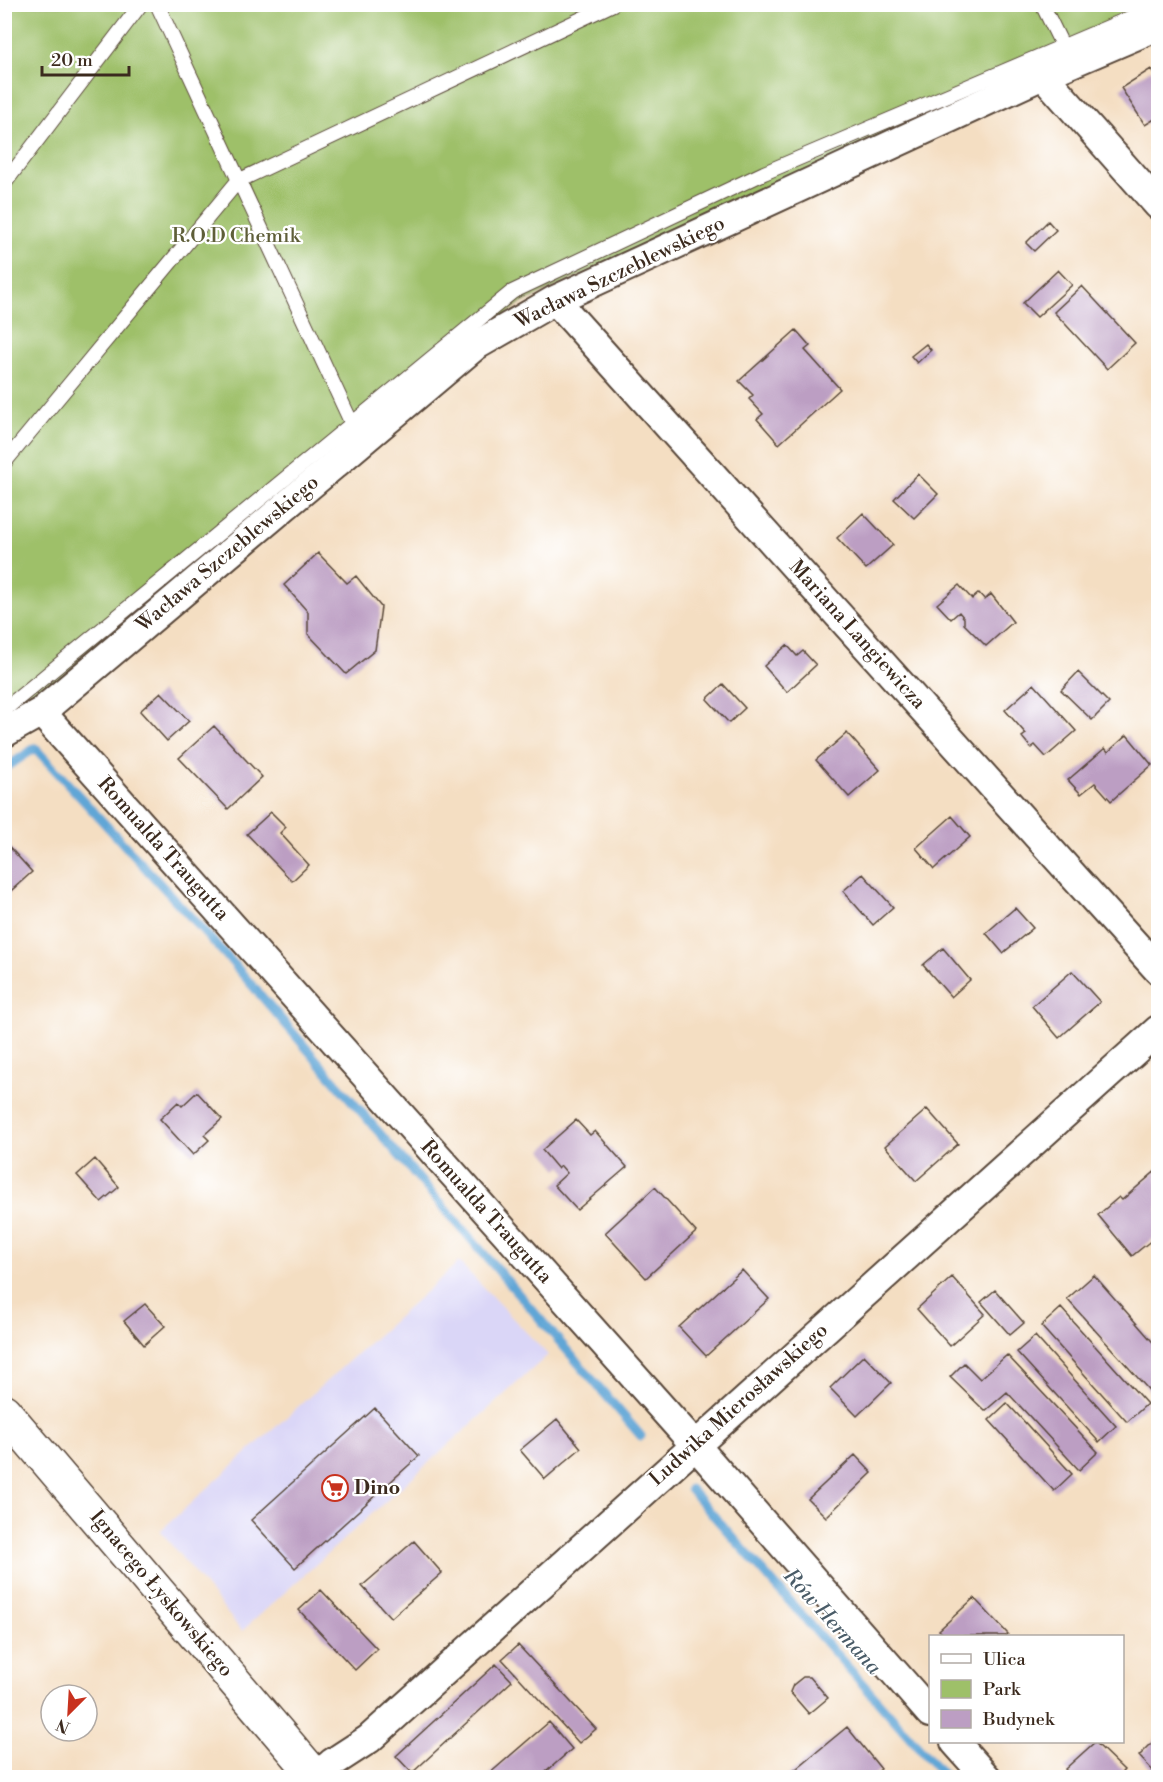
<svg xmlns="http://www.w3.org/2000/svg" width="1163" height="1782" font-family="'Libre Bodoni',serif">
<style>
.built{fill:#dad6f7}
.green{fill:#9ec069;stroke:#6c7544;stroke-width:1.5}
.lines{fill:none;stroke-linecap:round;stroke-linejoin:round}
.stream{stroke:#61a6d6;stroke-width:9}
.building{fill:#bc9ec3}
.service-casing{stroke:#574537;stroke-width:16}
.minor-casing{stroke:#574537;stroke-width:32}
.tertiary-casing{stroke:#574537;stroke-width:36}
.service{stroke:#fff;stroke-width:14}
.minor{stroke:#fff;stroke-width:28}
.tertiary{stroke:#fff;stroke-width:33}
.labels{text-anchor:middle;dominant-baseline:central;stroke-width:4.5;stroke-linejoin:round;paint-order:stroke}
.park-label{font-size:20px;fill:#5e5e38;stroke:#fff}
.street-label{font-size:20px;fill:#3b2a1e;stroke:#fff}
.poi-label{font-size:20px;font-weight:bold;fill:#3b2a1e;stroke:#fff;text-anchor:start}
.water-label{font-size:21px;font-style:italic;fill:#4a5c68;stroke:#fff}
</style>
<rect width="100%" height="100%" fill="#fff"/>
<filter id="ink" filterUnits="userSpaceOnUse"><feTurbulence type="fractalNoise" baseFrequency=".0167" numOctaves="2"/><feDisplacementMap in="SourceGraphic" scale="12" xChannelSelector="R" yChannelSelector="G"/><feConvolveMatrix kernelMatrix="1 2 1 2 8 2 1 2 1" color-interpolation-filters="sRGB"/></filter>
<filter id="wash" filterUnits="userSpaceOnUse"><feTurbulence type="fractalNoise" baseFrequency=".008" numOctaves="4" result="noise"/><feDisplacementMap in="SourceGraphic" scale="24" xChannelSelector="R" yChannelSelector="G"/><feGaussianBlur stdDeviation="1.35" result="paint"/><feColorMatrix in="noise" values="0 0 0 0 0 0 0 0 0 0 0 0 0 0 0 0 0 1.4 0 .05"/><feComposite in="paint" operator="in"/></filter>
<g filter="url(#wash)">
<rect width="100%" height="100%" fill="#f4dec2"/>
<path class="built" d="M459,1262L548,1355L242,1631L160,1531Z"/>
<path class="green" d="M5,5H1158L1087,41L519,304L31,702L5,720Z"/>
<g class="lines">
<path class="stream" d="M4,769L35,748L232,962L641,1436
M690,1489L946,1778"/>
</g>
<g id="blocks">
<path class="building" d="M1151,69L1158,80V117L1145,125L1121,88Z
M1048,221L1056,230L1034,251L1026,243Z
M1058,270L1072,285L1037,317L1023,303Z
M1082,286L1135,343L1107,369L1054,312Z
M796,330L810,346L805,350L840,389L779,444L757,419L763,414L749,399L753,395L739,381Z
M926,344L931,350L917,363L911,356Z
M918,474L938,494L914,518L894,499Z
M863,513L893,545L866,569L837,538Z
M318,553L347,583L356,576L381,607L375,650L346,674L308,634V612L284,585Z
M959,585L972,599L979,593L985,600L991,594L1013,622L986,646L964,624V618L959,612L951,619L937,604Z
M787,645L797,656L803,651L816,665L787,692L764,666Z
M1078,672L1109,703L1092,720L1061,690Z
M723,684L745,708L729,723L707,699Z
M1034,684L1076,731L1046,757L1035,745L1031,748L1022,737L1026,734L1005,710Z
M161,692L189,721L167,741L140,711Z
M214,726L262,777L228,809L179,758Z
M847,733L880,770L849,797L816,760Z
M1127,735L1152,765L1111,801L1095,783L1081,794L1068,780L1105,748L1108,752Z
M271,812L286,827L280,833L309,865L292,881L247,834Z
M952,816L970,837L934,869L916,848Z
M4,841L32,872L4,897Z
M863,874L893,907L873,925L843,891Z
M1015,908L1033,928L1003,953L986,933Z
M943,948L970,980L951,997L923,965Z
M1072,971L1100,1002L1059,1038L1032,1006Z
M197,1092L222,1119L204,1135L209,1140L193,1155L160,1119L178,1102L182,1106Z
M927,1109L958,1144L916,1181L885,1146Z
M576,1120L590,1135L595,1131L627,1167L577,1210L554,1185L567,1173L561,1166L558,1169L542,1150Z
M95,1159L119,1187L101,1202L77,1175Z
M1158,1169V1235L1132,1256L1098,1215L1119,1197L1122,1200Z
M655,1187L696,1232L646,1278L605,1233Z
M742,1270L769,1299L706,1356L679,1327Z
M1094,1275L1158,1348V1394L1155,1397L1067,1299Z
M952,1277L985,1314L950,1346L917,1309Z
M995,1290L1024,1323L1010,1335L981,1302Z
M145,1304L165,1326L144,1345L124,1321Z
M1061,1308L1147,1404L1127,1422L1041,1326Z
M1035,1336L1116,1426L1099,1442L1017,1352Z
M864,1355L891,1383L857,1416L830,1388Z
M1007,1355L1098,1452L1079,1470L1007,1392L985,1411L950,1377L964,1363L980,1379Z
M1007,1403L1072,1474L1054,1491L989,1420Z
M375,1408L419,1456L295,1568L251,1520Z
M557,1419L581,1448L545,1479L520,1450Z
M855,1455L872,1473L826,1517L808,1499Z
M414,1541L442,1573L391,1618L362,1586Z
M321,1590L377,1649L355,1670L299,1610Z
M974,1598L1008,1634L1006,1636H945L939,1630Z
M518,1645L596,1729L579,1743L502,1659Z
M496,1664L512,1681L412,1773L396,1756Z
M803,1677H810L828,1698L809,1714L790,1692L793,1685Z
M549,1722L572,1749L539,1778H492L489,1774Z
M847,1727L881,1769L871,1778H785Z
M1158,1737V1770L1155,1773L1139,1756Z
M1095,1742L1124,1770L1116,1778H1073L1065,1769Z"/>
</g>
</g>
<g filter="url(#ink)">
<use href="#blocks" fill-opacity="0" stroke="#574537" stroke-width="1.5"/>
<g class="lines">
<defs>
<path id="service" d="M157,4L352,424
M1042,4L1063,47
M4,184L141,4
M4,463L238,181L613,4
M4,710L512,292L764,173L1158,6"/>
<path id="minor" d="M1043,75L1158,205
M555,300L1158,970
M41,712L695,1445L930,1713
M4,733L41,712L475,346L555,300L1043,75L1158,26
M955,1742L987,1778
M316,1777L332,1763L369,1739L1158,1030"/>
<path id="tertiary" d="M4,1411L317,1778"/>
</defs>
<use href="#service" class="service-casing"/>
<use href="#minor" class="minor-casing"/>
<use href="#tertiary" class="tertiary-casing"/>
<use href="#service" class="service"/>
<use href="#minor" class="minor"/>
<use href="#tertiary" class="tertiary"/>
</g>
</g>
<defs>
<symbol id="supermarket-ring" viewBox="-11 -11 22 22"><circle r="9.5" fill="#fff" stroke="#c8321e" stroke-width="1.5"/><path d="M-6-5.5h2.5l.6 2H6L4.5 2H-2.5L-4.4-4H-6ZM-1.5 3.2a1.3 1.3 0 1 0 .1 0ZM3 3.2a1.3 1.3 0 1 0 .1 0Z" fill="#c8321e"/></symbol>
</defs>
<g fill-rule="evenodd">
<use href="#supermarket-ring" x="320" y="1473" width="30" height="30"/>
</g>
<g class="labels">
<g class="park-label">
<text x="236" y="236">R.O.D Chemik</text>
</g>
<g class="street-label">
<text transform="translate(620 273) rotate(-26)">Wacława Szczeblewskiego</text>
<text transform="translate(228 554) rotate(-40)">Wacława Szczeblewskiego</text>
<text transform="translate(857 635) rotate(48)">Mariana Langiewicza</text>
<text transform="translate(163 849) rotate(48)">Romualda Traugutta</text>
<text transform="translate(486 1212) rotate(48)">Romualda Traugutta</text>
<text transform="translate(739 1405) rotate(-42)">Ludwika Mierosławskiego</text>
<text transform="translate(161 1594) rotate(50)">Ignacego Łyskowskiego</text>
</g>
<g class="poi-label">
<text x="354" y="1488">Dino</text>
</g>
<g class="water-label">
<text transform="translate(832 1622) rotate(48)">Rów Hermana</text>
</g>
</g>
<rect width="1163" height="1782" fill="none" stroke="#fff" stroke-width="24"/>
<rect x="929" y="1635" width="195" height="108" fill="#ffffff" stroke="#b1aaa5" stroke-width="1.5"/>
<rect x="941" y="1654" width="30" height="9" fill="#ffffff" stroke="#b1aaa5" stroke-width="1.5"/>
<text x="983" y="1665" font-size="18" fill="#3b2a1e">Ulica</text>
<rect x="941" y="1680" width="30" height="18" fill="#9ec069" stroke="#b1aaa5" stroke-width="1.5"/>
<text x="983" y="1695" font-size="18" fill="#3b2a1e">Park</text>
<rect x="941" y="1710" width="30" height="18" fill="#bc9ec3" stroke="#b1aaa5" stroke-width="1.5"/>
<text x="983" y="1725" font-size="18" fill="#3b2a1e">Budynek</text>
<g transform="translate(69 1713) rotate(204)"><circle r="28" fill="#ffffff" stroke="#b1aaa5" stroke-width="1.5"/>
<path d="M0-4.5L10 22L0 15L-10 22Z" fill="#c8321e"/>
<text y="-9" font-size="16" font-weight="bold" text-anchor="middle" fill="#3b2a1e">N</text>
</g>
<path d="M42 66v9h87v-9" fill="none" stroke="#3b2a1e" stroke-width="3"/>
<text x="51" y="66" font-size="18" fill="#3b2a1e" stroke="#ffffff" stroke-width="4.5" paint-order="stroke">20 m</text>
</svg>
